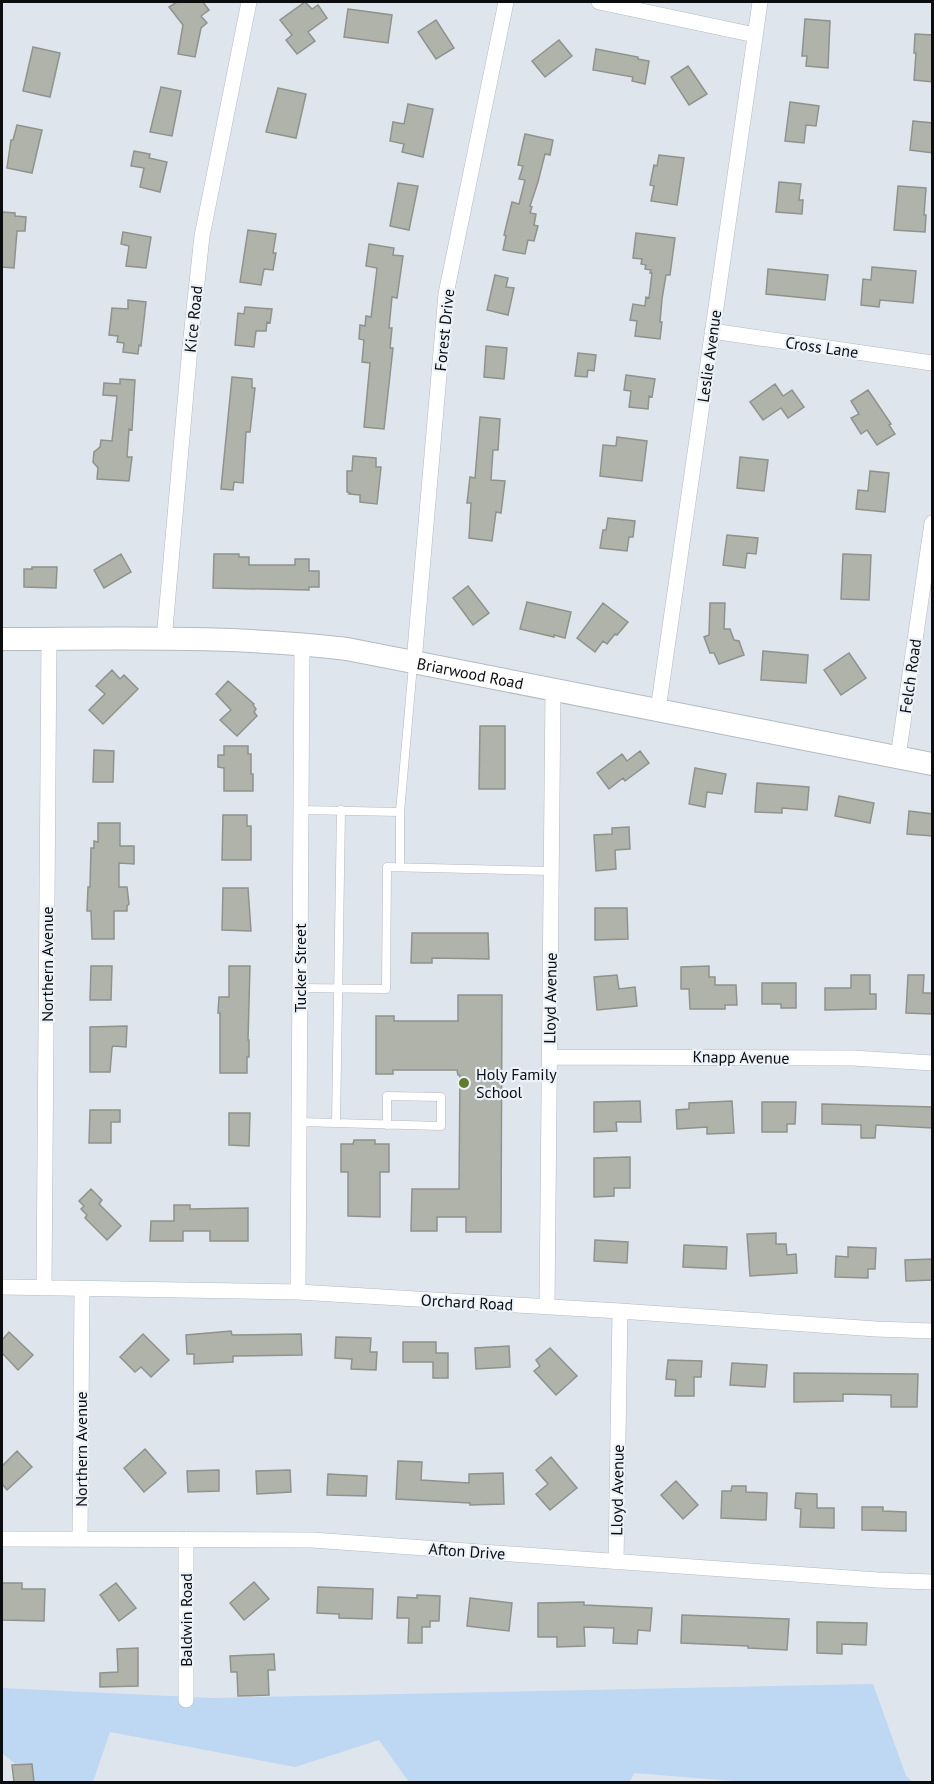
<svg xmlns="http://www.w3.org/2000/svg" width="934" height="1784" font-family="'PT Sans',sans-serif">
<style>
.green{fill:#bed7f2}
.building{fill:#afb3aa;stroke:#90938b;stroke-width:1.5}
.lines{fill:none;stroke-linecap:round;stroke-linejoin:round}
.lane-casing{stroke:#b4bac1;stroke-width:9}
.street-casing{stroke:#b4bac1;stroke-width:16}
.secondary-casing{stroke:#b4bac1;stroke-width:24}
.lane{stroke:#fff;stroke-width:8}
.street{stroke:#fff;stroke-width:15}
.secondary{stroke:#fff;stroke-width:22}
.poi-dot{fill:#617b2e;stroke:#ebf2fa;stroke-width:2}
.labels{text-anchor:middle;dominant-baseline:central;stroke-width:4.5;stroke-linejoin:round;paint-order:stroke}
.street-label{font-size:16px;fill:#0b0d0f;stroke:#ebf2fa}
.poi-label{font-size:16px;fill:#0b0d0f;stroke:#ebf2fa;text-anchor:start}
</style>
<rect width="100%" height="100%" fill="#dee5ec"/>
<path class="green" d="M873,1684L906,1776L913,1782H746L634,1773L630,1782H409L379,1740L295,1767L110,1732L93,1782H37L2,1753V1688L211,1698Z"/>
<path class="building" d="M177,2H203L209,10L201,16L207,23L201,28L195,57L178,54L183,25L169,7Z
M305,2L312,9L318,5L327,18L308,32L315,41L297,54L286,40L292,35L280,20Z
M348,9L392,15L388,43L344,37Z
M805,19L830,21L828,68L806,66L807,56H802Z
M436,20L454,48L436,59L418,32Z
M915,34L933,35V82L914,80L916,53H914Z
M559,40L572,56L545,77L532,61Z
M33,47L60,53L50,97L23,91Z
M596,49L638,57V59L649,61L645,84L632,81L633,77L593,70Z
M688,66L707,94L689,105L671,77Z
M161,87L181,91L172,136L150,132Z
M278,88L306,94L296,138L266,132Z
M790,102L819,106L816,126L806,125L804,143L785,141Z
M408,104L433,109L423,157L402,152L404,144L390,141L393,122L404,124Z
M913,121L933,123V153L910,150Z
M17,125L42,130L32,173L7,168L11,140H13Z
M525,134L553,140L550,155L545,154L538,182L530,206L532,207L530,213L536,214L534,225L538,226L534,241L528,240L525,254L503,250L506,236L504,235L512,202L519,204L525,180L519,179L523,166L518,165Z
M134,151L150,154L149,158L167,162L160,192L140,187L144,168L131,166Z
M659,155L684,158L677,205L651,201L654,186L650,185L654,165L657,166Z
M779,182L801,184L799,200H803L802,214L776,212Z
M398,183L418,186L409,230L390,226Z
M898,186L926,188L924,215H926L925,232L894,230Z
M2,212L15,213V216L26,217L25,231H17L14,268L2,267Z
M248,230L276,234L273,253H276L273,270L264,269L261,285L240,282Z
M123,232L151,237L146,268L126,266L129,246L121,244Z
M636,233L675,238L670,275H666L662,299L660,322H662L660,339L635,336L637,321L630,320L633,304L645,306L646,297L649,298L652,273H650L651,270L645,269L646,265L641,264L642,259L633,258Z
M369,244L394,248L393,255L403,256L397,298L392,297L389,328H392L390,348H393L384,429L364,427L370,363L362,362L364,340L359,339L360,325L365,326L366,316L371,317L377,268L366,266Z
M872,267L916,271L913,303L880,300L879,307L861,305L863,279L871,280Z
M768,269L828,275L825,300L766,294Z
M495,275L508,278L506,287L514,288L508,315L487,310Z
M128,300L146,302L141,346L139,345L138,354L123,352L124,343L117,342L118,336L109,335L112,308L128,309Z
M245,307L272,309L270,323L267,322L266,331H256L254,347L235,345L238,313L244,314Z
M486,346L507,348L504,379L484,377Z
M578,353L596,355L594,371L588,370L587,377L575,376Z
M626,375L655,379L652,397L649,396L648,409L629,407L631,391L624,390Z
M232,377L252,379V388H255L250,432H246L243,483L234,482L233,490L221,489Z
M120,379L135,380L132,430L129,429L127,457H132L129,481L97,479L98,468L93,462L94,452L100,447L101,440L112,441L117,396L103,395L104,383L120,384Z
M775,384L783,396L792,390L804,407L788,418L781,408L763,420L750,402Z
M868,390L891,424L889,425L895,434L877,445L867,430L861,434L851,418L859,414L851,401Z
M480,417L500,419L498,450H493L491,480L505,481L501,513L496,512L492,541L469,538L471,503H467L470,477L475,478Z
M617,437L647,441L642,481L600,476L603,445L616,446Z
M353,456L376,458V467H381L377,504L360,502V495L349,494L350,493L347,492V471H352Z
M740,457L768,460L764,491L737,488Z
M870,471L889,473L885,512L856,509L858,490L868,491Z
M608,518L635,521L633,537H629L627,551L600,548L603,530H606Z
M727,535L758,538L756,554L747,553L745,568L723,565Z
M121,554L131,572L104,588L94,570Z
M214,554H239V557H249V565H295V559H309V571H319V587H309V590L213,588Z
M843,554L871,555L869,600L841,599Z
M32,567H57L56,588L24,587V569H32Z
M468,586L489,613L473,625L453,598Z
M527,602L571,612L565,638L554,635V637L520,629Z
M603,603L628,622L617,635L615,634L607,644L603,641L595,652L577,638Z
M710,603H725L724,629H730L734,640L739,641L744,655L719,664L714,653H710L704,637L709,635Z
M763,651L808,655L806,683L761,680Z
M849,653L866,678L841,695L824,670Z
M112,670L120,679L124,675L138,689L103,724L89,710L105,694L96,686Z
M228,681L254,704L253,705L256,709L254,712L257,716L237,736L220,720L231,710L216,694Z
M480,726H505V789H479Z
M224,746H248V754H251V774H253V791H224V768L218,767V755H224Z
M94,750L114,751L113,782H93Z
M640,751L649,763L625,781L623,778L609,789L597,773L622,754L627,761Z
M695,768L726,774L722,794L707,792L705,807L689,804Z
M757,783L809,787L807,810L782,808V813L755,812Z
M839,796L874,803L870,823L835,816Z
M909,811L933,814V836L907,834Z
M223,815H247V826H251V860H222Z
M98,823H120V846H134V864L119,863V887H127L129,904L127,906V911H114V939H92L91,911H87L88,887H90L91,848H94V841L98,842Z
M629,827L630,849L615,850L616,869L596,871L594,835L612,834V828Z
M223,888H248L251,931L222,930Z
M595,908H627L628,939L595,940Z
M412,933H488L489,959L432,958V963H411Z
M91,966H112L111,1000H90Z
M229,966H250L248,1040H249V1057H247V1073H220V1013H218L219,997H229Z
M709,966V977H715V985H736L737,1005H725V1009H690L689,989H681V967Z
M617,975L619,989L635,987L637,1006L597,1010L594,977Z
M851,975H870V994H876V1009L825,1010V988H851Z
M908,975H924L923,993H933V1014L906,1013Z
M762,983H796V1008H781V1004H762Z
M458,995H502L501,1232H466V1217H437V1231H411L412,1189H459L460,1075H458L457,1070H393V1074H376V1016H394V1021H458Z
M127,1026L126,1047L113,1046L112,1048L110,1072H90V1027Z
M640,1101L641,1122H616L617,1131L594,1132V1102Z
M732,1101L734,1133L707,1134V1127L677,1129L676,1110L689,1109V1103Z
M762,1102H796L795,1124H787V1132H762Z
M822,1104L933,1107V1128L876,1125L875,1138H861V1125L822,1124Z
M90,1110H120V1122H111V1143H89Z
M229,1113H250L249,1146L229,1145Z
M354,1140H375V1144H389V1172H380V1217L348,1216V1172H341V1144H353Z
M630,1157V1188H614V1196L594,1197V1158Z
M91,1189L102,1200L99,1204L121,1226L107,1240L85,1218L87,1215L81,1209L84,1206L79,1201Z
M174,1205H190V1209L248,1208V1241H210V1231H183V1241H150L151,1221H174Z
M776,1233V1244H786L787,1255L796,1254L797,1273L750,1276L747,1234Z
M595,1240L628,1242L627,1263L594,1261Z
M684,1245L727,1247L726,1269L683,1267Z
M848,1247L876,1248L875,1269H868V1278L835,1277L836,1256L848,1257Z
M933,1259V1280L906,1281L905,1260Z
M231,1331L232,1335L301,1334L302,1355L233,1356V1362L194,1364V1354H187L186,1335Z
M9,1332L33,1355L18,1370L2,1353V1340Z
M143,1334L169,1360L151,1377L141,1367L135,1372L120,1357Z
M336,1337L371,1338L370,1352H377L376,1370L351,1369L352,1359L335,1358Z
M403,1342H436V1353H448V1378H433V1362H403Z
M509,1346L510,1367L476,1369L475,1348Z
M550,1348L577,1376L556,1395L534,1371L540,1366L536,1360Z
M668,1360L702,1361L701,1377H694V1396H675L676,1380L666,1379Z
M732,1363L767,1365L765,1387L730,1385Z
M794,1373L918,1374L917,1407H891V1395L843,1394V1401L794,1402Z
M145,1449L166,1473L144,1492L124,1468Z
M17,1451L32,1467L7,1490L2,1484V1466Z
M551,1457L577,1488L550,1510L536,1494L548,1484L536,1470Z
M398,1461L422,1462L421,1480L469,1483V1474L503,1473L504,1504L470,1505V1503L396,1499Z
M219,1470V1491L188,1492L187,1471Z
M290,1470L291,1492L257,1494L256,1471Z
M328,1474L367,1476L366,1496L327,1495Z
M676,1481L698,1505L683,1519L661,1495Z
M732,1486H746V1492L767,1493L766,1520L721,1518L722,1491H731Z
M796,1493L817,1494V1508H834V1528L800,1527L801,1509L795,1508Z
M862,1507H883V1511L906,1512V1531L862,1530Z
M254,1582L269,1599L244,1620L230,1603Z
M2,1583H22V1589H45L44,1621L2,1620Z
M116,1583L136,1608L119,1621L100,1595Z
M318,1587L373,1589L372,1619L339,1618V1614L317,1613Z
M417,1595L440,1596L439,1621H430V1627H422V1643H408L409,1618H397L398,1597L417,1598Z
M470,1598L512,1603L509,1631L467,1626Z
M584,1602V1605L652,1608L650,1631L638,1630L637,1644L613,1643L614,1628L584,1627L585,1646L557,1647V1637H538V1603Z
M682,1615L789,1619L787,1650L748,1648V1646L681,1643Z
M817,1622L867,1623L866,1645L842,1644V1654L817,1653Z
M138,1648V1686L100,1687V1673L118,1672L117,1649Z
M274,1654L275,1670H268L269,1695L238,1696L237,1672H231L230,1656Z
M32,1764L34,1782H14L12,1765Z"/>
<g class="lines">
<defs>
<path id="lane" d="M301,810L400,812
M400,867V812L413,665
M300,988L386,989L387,867L551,871
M299,1122L336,1123L341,810
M336,1123L441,1126V1097L387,1096V1125"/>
<path id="street" d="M599,2L755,35
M712,331L932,363
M164,640L190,347L202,236L249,2
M414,662L446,294L506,2
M658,710L760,2
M898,757L932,523
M549,1057L853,1058L932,1063
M2,1287L298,1292L620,1311L876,1329L932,1331
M44,1288L49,639
M298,1292L302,644
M547,1306L553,690
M80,1538L82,1289
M2,1539L312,1540L878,1580L932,1582
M186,1539V1700
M616,1562L620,1311"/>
<g id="secondary">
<path id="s1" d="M2,639C116,639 233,635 347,649L932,764"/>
</g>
</defs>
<use href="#lane" class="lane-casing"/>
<use href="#street" class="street-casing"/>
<use href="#secondary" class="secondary-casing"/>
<use href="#lane" class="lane"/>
<use href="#street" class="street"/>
<use href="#secondary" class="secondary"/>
</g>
<circle class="poi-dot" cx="464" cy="1083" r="6"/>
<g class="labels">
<g class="street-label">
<text transform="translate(193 319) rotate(-84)">Kice Road</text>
<text transform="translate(444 330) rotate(-84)">Forest Drive</text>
<text transform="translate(822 347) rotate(8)">Cross Lane</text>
<text transform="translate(709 356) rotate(-82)">Leslie Avenue</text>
<text stroke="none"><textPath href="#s1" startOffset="471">Briarwood Road</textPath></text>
<text transform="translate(910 676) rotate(-82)">Felch Road</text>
<text transform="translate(47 964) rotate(-90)">Northern Avenue</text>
<text transform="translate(300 968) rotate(-90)">Tucker Street</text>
<text transform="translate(550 998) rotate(-89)">Lloyd Avenue</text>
<text transform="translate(741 1057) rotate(1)">Knapp Avenue</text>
<text transform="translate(467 1302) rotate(3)">Orchard Road</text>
<text transform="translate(81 1449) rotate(-90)">Northern Avenue</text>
<text transform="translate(617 1490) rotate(-89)">Lloyd Avenue</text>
<text transform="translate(467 1551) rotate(4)">Afton Drive</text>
<text transform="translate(186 1620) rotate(-90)">Baldwin Road</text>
</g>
<g class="poi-label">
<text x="476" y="1074">Holy Family<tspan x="476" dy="18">School</tspan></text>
</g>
</g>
<rect width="934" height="1784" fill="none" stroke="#0b0d0f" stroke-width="6"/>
</svg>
